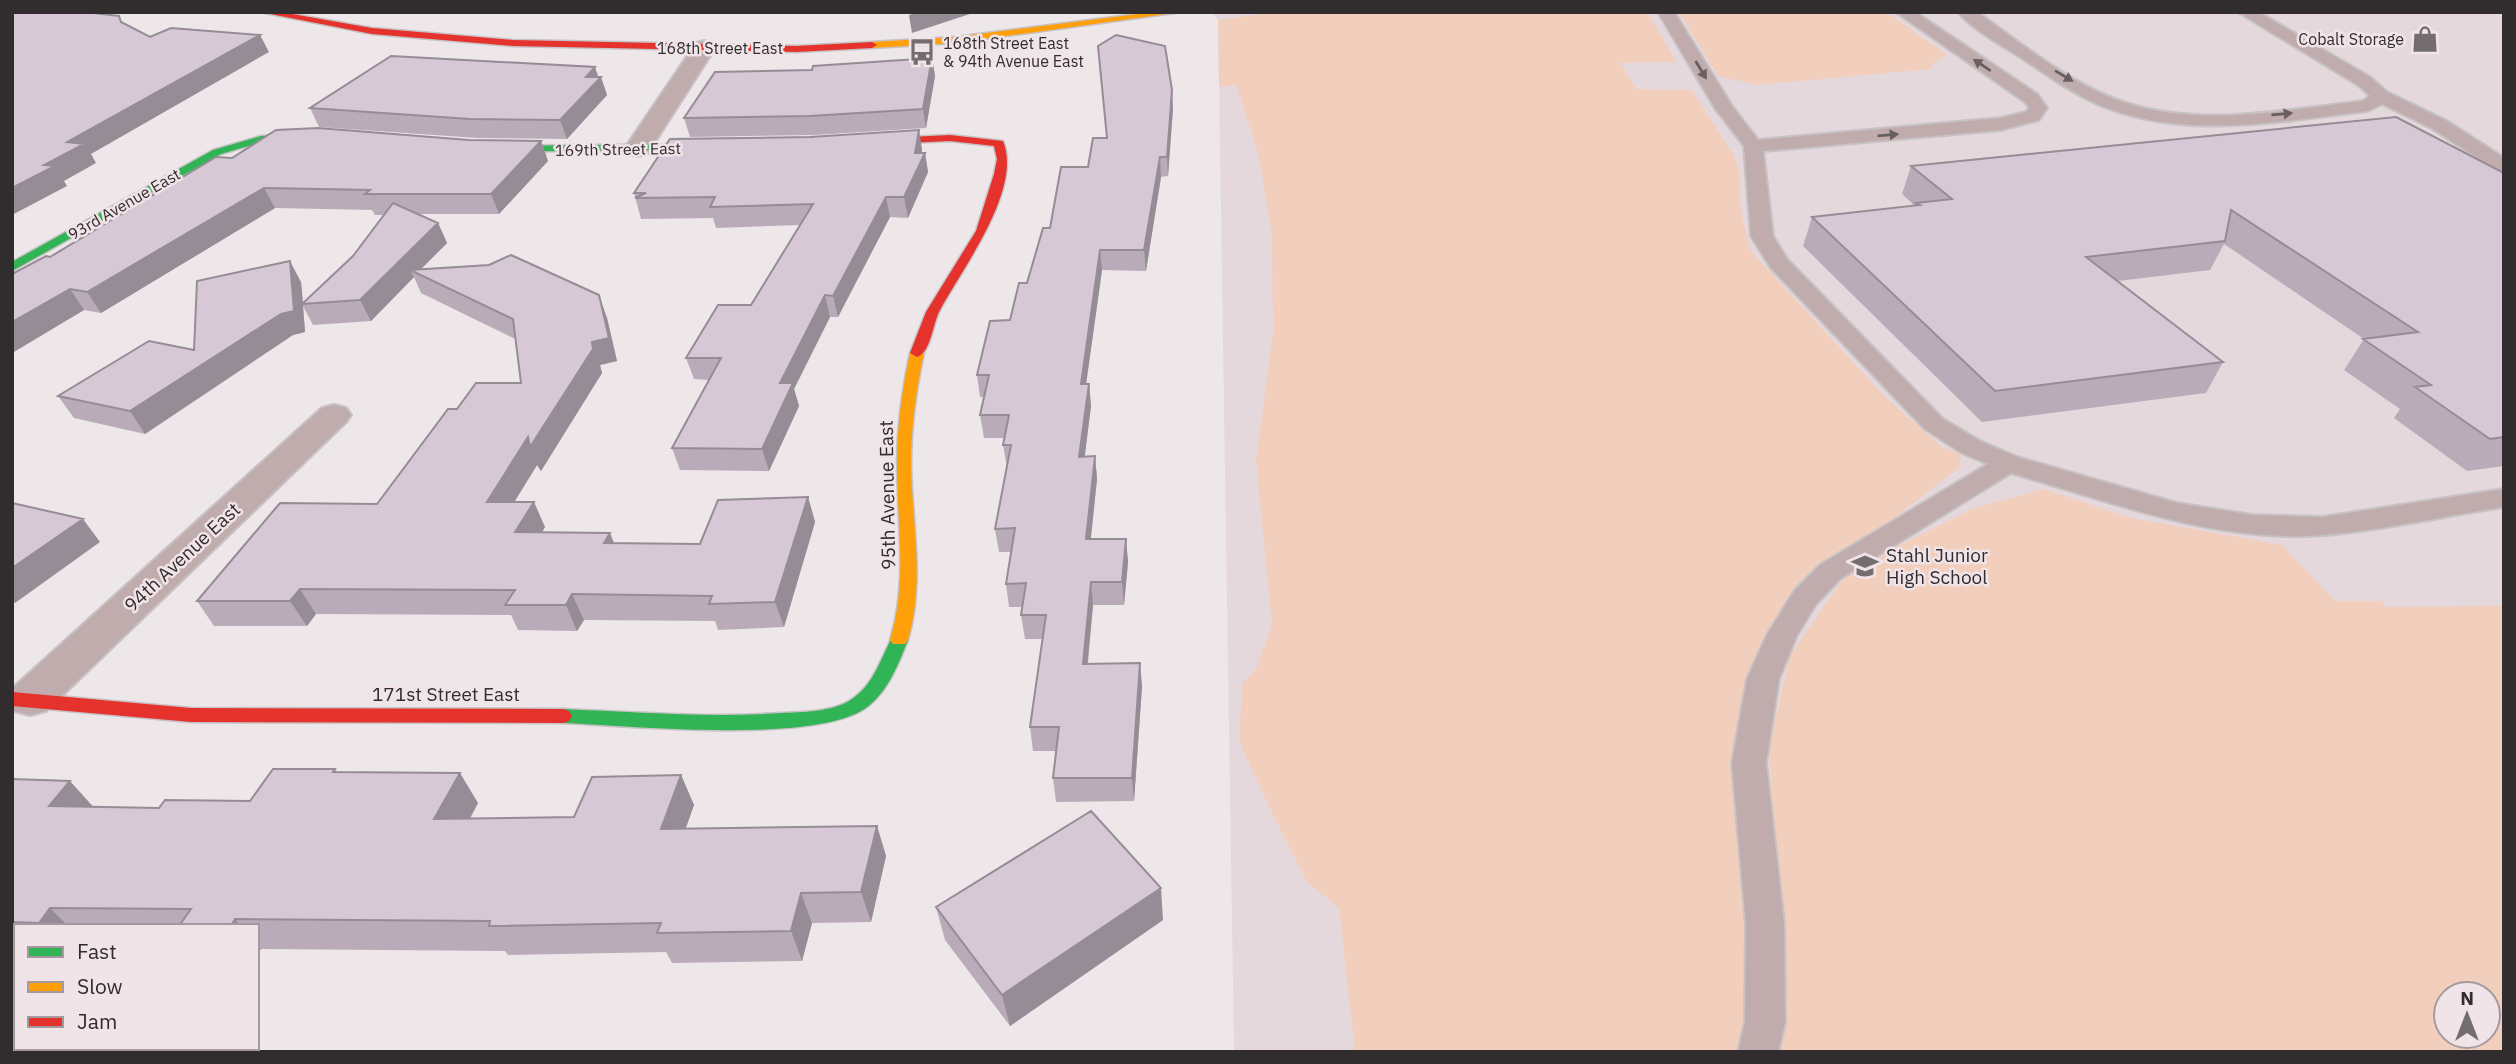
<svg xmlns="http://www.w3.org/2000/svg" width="2516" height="1064" font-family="'IBM Plex Sans',sans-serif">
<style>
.built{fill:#e5d8dd;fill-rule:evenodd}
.green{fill:#f2cebd;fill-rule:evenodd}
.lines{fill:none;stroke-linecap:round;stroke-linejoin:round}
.lane-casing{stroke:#c7c2c4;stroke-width:4}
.street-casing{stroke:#c7c2c4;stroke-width:4}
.fast-casing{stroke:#c7c2c4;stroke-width:3}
.slow-casing{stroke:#c7c2c4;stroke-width:3}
.jam-casing{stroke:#c7c2c4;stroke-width:3}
.lane{fill:#c0acac;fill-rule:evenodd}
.street{fill:#c0acac;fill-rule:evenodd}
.fast{fill:#30b455;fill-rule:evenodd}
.slow{fill:#ff9f0a;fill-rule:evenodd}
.jam{fill:#e5322d;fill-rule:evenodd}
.wall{fill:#b9acb8}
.shaded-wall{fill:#968c96}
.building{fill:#d7c8d6;stroke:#968c96;stroke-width:2}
.oneway{fill:#6a5f60}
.labels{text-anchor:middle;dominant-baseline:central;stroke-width:5;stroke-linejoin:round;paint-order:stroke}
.far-poi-label{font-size:16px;fill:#312c2e;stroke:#f1e4e9;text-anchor:end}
.far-street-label{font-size:16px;fill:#312c2e;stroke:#f1e4e9}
.street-label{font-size:19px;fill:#312c2e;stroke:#f1e4e9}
.poi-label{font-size:19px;fill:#312c2e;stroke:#f1e4e9;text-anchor:start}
</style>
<rect width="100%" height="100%" fill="#eee7ea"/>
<path class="built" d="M1211,12H2504V1052H1234L1218,20ZM2446,994H2488V1036H2446Z"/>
<path class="green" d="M1275,12H1648L1676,62L1621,63L1636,89L1692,90L1734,156L1739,170L1741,213L1751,251L1883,395L1942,447L1961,454L1959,468L1876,532L1811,574L1782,619L1745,849L1747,992L1741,1052H1355L1339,908L1307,882L1273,815L1239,741L1242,684L1256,669L1272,625L1256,460L1273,334L1272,234L1258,152L1236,85L1219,87L1218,20Z
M1679,12H1886L1947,55L1933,63L1931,69L1757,85L1718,76Z
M2043,489L2131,518L2282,545L2335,601H2381L2386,607L2504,606V1052H1778L1783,974L1769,747L1790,655L1843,579L1900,545L1972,509ZM2446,994H2488V1036H2446Z"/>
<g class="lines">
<defs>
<path id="lane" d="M1658,12H1674L1732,106L1758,140L2001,118L2026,112L2029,108L2025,102L1896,12H1915L2037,94L2047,108L2039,120L2001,130L1763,151L1773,236L1787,259L1943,419L1980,441L2017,457L2177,503L2252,515L2323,517L2504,489V507C2444,516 2384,530 2324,535C2218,544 2112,502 2011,473L1840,579L1816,604L1797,635L1779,679L1766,763L1784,924L1785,1023L1778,1052H1738L1745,1023L1746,924L1732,763L1747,679L1767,635L1795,590L1820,565L1988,464L1962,453L1925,429L1771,268L1751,236L1744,146L1715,108Z
M1958,12H1977C2022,44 2070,84 2123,102C2199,128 2285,110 2363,101L2370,96L2358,85L2238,12H2258L2370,77L2387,92L2447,121L2504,158V173L2497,171L2433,129L2382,104L2368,111C2283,121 2193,139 2110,109C2079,98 2050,77 2023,59C2002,45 1974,31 1958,12Z"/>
<path id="street" d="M704,41L712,43L715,48L651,148L647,154L638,156L629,154L625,148L696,43Z
M334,405L346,408L351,415L346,422L46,711L30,715L14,711L12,691L14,687L322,408Z"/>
<path id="fast" d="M314,134L318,135V139L262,142L221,154L12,271V262L213,150L261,136Z
M716,144L720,145V149L493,152L488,149L493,146Z
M899,634L905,636L908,640C898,665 886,697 861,711C804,743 632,726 563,723L557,721L554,716L557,711L563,709C636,712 709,718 781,713C803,712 830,712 849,701C874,686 880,659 893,636Z"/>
<path id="slow" d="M1154,12H1181L955,43L872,48L867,45L872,42L955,37Z
M917,349L924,353C916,390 911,427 911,465C912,524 925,581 908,640L905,644H893L890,640C908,581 897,524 897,465C897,427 902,390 910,353Z"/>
<path id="jam" d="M260,12H281L372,28L513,40L796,46L872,42L877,45L872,48L796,52L513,46L372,34Z
M950,135L1003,141C1023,189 962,269 940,310C933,322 931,353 917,357L910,353L926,312L976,231L994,174L997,159L994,146L950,141L867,145L862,142L867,139Z
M12,692L191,708L563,709L569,711L572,716L569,721L563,723L191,722L12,706Z"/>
</defs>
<use href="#lane" class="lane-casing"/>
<use href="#street" class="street-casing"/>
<use href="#fast" class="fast-casing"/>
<use href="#slow" class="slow-casing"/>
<use href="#jam" class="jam-casing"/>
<use href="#lane" class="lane"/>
<use href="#street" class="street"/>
<use href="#fast" class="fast"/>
<use href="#slow" class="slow"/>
<use href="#jam" class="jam"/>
</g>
<path class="wall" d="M932,58L935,76L926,128L814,135L690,137L684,118L812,70Z
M601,77L607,95L567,139L477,138L319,127L310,108Z
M1173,108L1168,176L1161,177L1146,271L1102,270L1086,384H1089L1091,406L1084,457L1095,456L1097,479L1091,539H1126L1128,562L1124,605H1093L1088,664L1140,663L1142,687L1134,801L1056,802L1053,778L1056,751H1033L1030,727L1042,639H1025L1021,615L1022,607H1009L1006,584L1011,552H999L995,529L1007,467L1003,445L1005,438H984L980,415L984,397H980L977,375L1010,320L1027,283L1050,228L1107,138Z
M810,137L922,149V153H925L928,172L908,218L890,217L838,317H830L794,389L799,406L769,471L680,470L672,448L709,380L694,379L686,358L751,305L800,225L716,228L713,218L641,219L634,193Z
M469,140L541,141L548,161L499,214H419L438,223L447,243L421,269L607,318L617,361L600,365L602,373L541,471L537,465L514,502L545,527L542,532L614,543L700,544L808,497L815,522L784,627L718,630L715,621L584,620L577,631L518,630L511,615L316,614L307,626H214L197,601L377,504L457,409L521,383L515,339L421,293L414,277L371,321L313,325L303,306L305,332L293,335L145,434L74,418L58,396L194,350L301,282L303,303L353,256L384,215H375L372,210L275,208L101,313L84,310L12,353L50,257L232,158Z
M1911,166L2504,173V466L2467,471L2394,418L2400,409L2344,370L2364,339L2224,244L2210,270L2118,281L2223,362L2206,393L1982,422L1803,246L1812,217L1915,206L1902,194Z
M335,769L337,772L478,803L470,819L574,817L681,775L694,805L685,829L877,826L886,856L871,922L812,923L802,961L672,963L666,952L508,955L505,951L261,949L257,954V926H16V951L12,950V779L92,807L159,808L250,801Z
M936,907L1163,920L1010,1026L945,940Z"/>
<path class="shaded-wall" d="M919,12H976L912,33L909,15Z
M260,35L269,52L91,154L96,163L64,181L67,186L12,215V188L44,165L67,142Z
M932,58L935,76L926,128L923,109Z
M595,67L599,79L601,77L607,95L567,139L560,120L586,77Z
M1172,90L1173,108L1168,176L1167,157Z
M919,130L922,149L920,163L925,153L928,172L908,218L904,197Z
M541,141L548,161L499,214L491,194Z
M1160,157L1161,177L1146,271L1144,250Z
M264,188L275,208L101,313L87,292Z
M886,197L890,217L838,317L833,296Z
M438,223L447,243L417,273L410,270L414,277L371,321L360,300Z
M1100,250L1102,270L1083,406L1081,384Z
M290,261L301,282L303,304H302L303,306L305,332L293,335L145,434L130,411Z
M70,289L84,310L12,353V322Z
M599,295L607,318L617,361L600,365L602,373L541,471L537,465L499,527L487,502L528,437L592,342Z
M825,295L830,317L794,389L799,406L769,471L762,449L780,383Z
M1089,384L1091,406L1082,479L1079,457Z
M1095,456L1097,479L1088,563L1086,539Z
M808,497L815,522L784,627L775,602Z
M534,502L545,527L527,557L515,532Z
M83,519L100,542L15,603L12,599V568Z
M610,533L620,558L604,543Z
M1126,539L1128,562L1124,605L1122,582Z
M1091,582L1093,605L1085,687L1083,664Z
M300,589L316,614L307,626L290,601Z
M572,594L584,620L577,631L566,605Z
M1140,663L1142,687L1134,801L1132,778Z
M460,773L478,803L453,849L434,819Z
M681,775L694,805L675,859L661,829Z
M70,781L97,811L49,806Z
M877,826L886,856L871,922L861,892Z
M1161,888L1163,920L1010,1026L1002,995Z
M801,893L812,923L802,961L791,931Z
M50,908L68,926H42L39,923Z
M235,919L241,926H231Z
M257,945L261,949L257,954Z"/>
<path class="building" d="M12,12H85L119,16L121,22L150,37L171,28L260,35L67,142L84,144L44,165L55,166L12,188Z
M1116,35L1165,46L1172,90L1167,157H1160L1144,250H1100L1081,384H1089L1079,457L1095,456L1086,539H1126L1122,582H1091L1083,664L1140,663L1132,778H1053L1059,727H1030L1046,615H1021L1026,583L1006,584L1015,528L995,529L1011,445H1003L1009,415H980L989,375H977L990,321L1010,320L1019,283H1027L1043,228H1050L1061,167H1088L1093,138H1107L1098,46Z
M391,56L595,67L586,77H601L560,120L470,119L310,108Z
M932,58L923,109L810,116L684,118L715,72L812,70L813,66Z
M2396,117L2504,173V437L2490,439L2415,387L2431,385L2363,339L2418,332L2231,210L2225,241L2086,257L2223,362L1995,391L1812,217L1920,205L1916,203L1952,199L1911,166Z
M318,128L469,140L541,141L491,194H365L370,190L264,188L87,292L70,289L12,322V274L46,256L50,257L216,157L232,158L276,130Z
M919,130L915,153H925L904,197H886L833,296L825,295L780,383H793L762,449L672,448L721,358H686L718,305H751L813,204L710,207L715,197L635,198L646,193H634L670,139L810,137Z
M393,203L438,223L360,300L302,304L353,256Z
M511,255L599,295L609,338L592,342L593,349L530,447L528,437L487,502H534L515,532L610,533L604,543L700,544L718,500L808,497L775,602L709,604L712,596L572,594L566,605H505L515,590L300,589L290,601H197L280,503L377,504L448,409H457L476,383H521L513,319L410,270L489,265Z
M290,261L294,311L281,314L130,411L58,396L149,341L194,350L197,281Z
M12,503L83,519L12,568Z
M273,769H335L333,772L460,773L434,819L574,817L592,777L681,775L661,829L877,826L861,892L801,893L791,931L657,933L661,923L489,926L490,921L235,919L231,926H179L191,909L50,908L39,923L12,922V779L70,781L49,806L159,808L165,800L250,801Z
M1091,811L1161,888L1002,995L936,907Z"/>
<defs><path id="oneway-solid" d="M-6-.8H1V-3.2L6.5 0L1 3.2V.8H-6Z" transform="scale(1.75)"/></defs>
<g class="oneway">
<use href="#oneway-solid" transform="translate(1982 65) rotate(-146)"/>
<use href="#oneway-solid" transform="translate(1701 70) rotate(59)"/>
<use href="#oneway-solid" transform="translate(2064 76) rotate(31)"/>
<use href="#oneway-solid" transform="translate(2282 114) rotate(-5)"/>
<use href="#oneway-solid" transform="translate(1888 135) rotate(-5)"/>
</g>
<defs>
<symbol id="shop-bare" viewBox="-9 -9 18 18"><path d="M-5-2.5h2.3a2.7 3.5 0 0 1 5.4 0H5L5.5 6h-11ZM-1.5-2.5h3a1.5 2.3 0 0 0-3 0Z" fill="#736d70" stroke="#f1e4e9" stroke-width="2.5" paint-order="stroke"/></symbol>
<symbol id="bus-bare" viewBox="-9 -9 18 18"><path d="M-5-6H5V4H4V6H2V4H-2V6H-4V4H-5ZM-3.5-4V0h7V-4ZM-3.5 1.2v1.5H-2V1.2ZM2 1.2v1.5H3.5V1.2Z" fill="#736d70" stroke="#f1e4e9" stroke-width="2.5" paint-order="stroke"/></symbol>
<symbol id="school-bare" viewBox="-9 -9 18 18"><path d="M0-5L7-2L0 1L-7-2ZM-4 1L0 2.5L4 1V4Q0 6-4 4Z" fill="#736d70" stroke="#f1e4e9" stroke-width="2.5" paint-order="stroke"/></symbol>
</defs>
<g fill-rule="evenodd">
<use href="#shop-bare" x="2406" y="20" width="38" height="38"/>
<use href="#bus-bare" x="903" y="33" width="38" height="38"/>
<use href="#school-bare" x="1846" y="547" width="38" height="38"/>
</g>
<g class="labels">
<g class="far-poi-label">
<text x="2404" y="39">Cobalt Storage</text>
<text x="943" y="43" text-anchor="start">168th Street East<tspan x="943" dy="18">&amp; 94th Avenue East</tspan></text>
</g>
<g class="far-street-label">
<text x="720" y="48">168th Street East</text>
<text transform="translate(618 149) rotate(-1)">169th Street East</text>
<text transform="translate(124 204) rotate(-30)">93rd Avenue East</text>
</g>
<g class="street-label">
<text transform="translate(887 495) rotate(-91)">95th Avenue East</text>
<text transform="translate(182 557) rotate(-43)">94th Avenue East</text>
<text x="446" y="694">171st Street East</text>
</g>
<g class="poi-label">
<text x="1886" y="555">Stahl Junior<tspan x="1886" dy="22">High School</tspan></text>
</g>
</g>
<rect width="2516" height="1064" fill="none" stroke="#312c2e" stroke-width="28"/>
<rect x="14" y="924" width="245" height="126" fill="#f1e4e9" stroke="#a49a9e" stroke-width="2"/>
<rect x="28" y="947" width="35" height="10" fill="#30b455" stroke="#a49a9e" stroke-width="2"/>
<text x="77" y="959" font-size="21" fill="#312c2e">Fast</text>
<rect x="28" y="982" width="35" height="10" fill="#ff9f0a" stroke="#a49a9e" stroke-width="2"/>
<text x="77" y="994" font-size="21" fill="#312c2e">Slow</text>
<rect x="28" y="1017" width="35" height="10" fill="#e5322d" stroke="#a49a9e" stroke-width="2"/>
<text x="77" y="1029" font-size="21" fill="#312c2e">Jam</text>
<g transform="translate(2467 1015)"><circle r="33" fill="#f1e4e9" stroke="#a49a9e" stroke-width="2"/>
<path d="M0-5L12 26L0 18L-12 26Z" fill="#736d70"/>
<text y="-10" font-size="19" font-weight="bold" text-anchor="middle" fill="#312c2e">N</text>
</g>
</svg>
